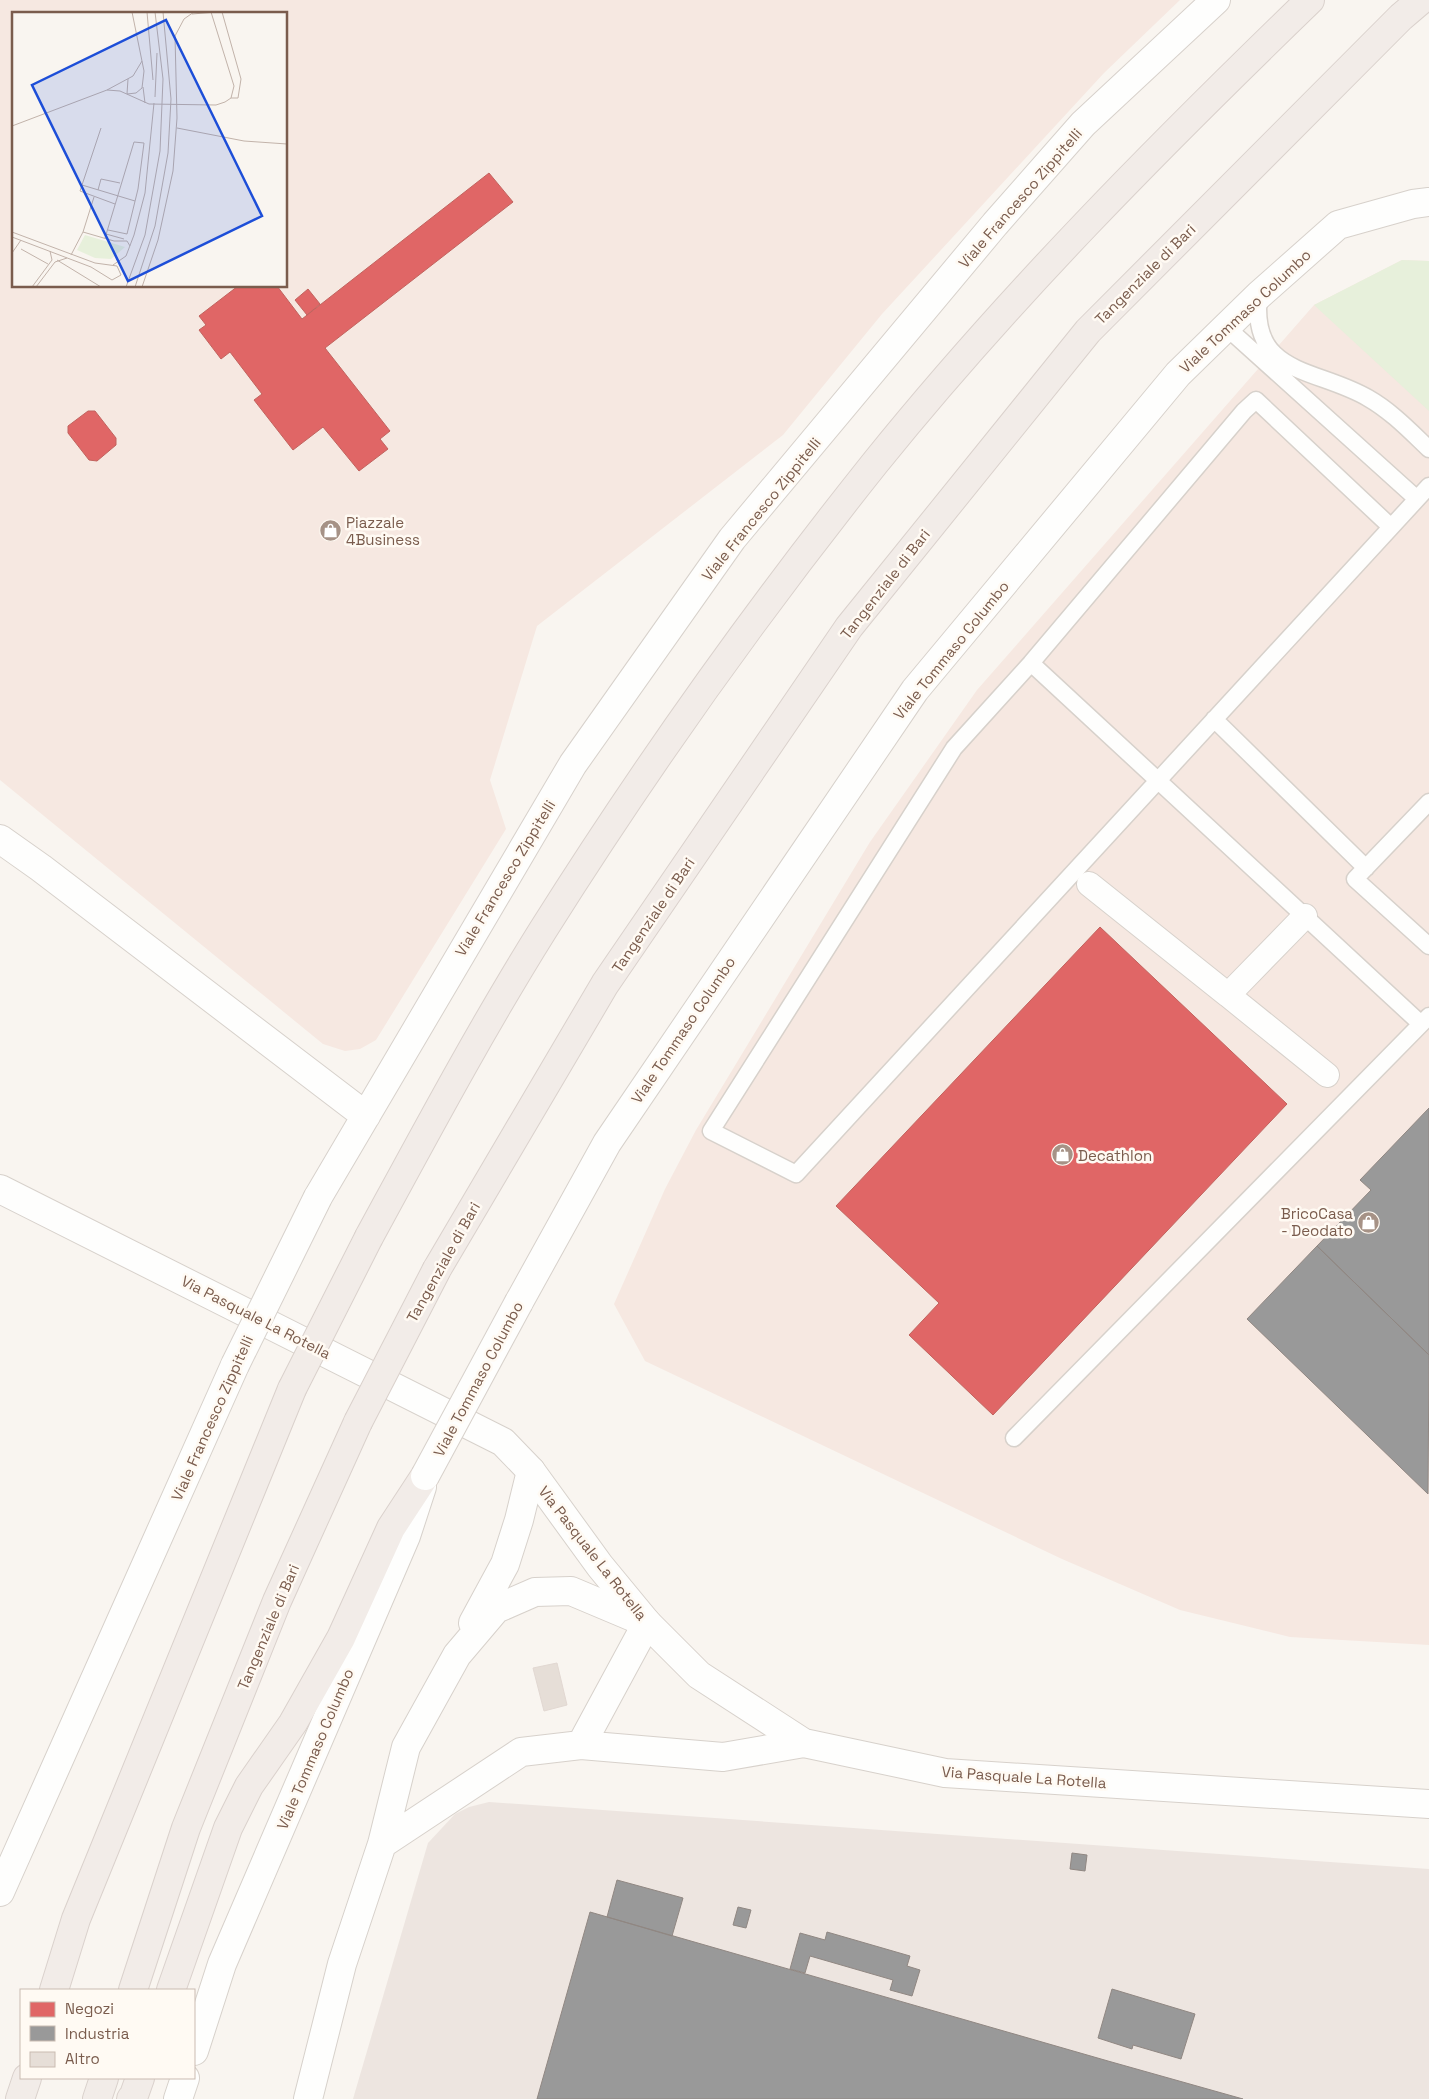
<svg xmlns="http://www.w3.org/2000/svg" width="1429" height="2099" font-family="'Space Grotesk',sans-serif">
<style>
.commercial{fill:#f6e8e1;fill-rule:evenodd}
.industrial{fill:#ede5e0}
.green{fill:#e7f0db}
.shops{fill:#e06666;stroke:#c1635e}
.industry{fill:#999;stroke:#908782}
.building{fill:#e6ded7;stroke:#e2d8d2}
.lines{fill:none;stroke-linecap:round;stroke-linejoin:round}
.service-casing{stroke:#d7d1cb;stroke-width:19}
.pedestrian-casing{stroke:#d7d1cb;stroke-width:26}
.minor-casing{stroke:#d7d1cb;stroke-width:30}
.tertiary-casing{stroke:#d7d1cb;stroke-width:30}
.trunk-casing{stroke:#dad1cc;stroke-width:30}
.service{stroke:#fefefd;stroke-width:16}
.pedestrian{stroke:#fefefd;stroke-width:24}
.minor{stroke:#fefefd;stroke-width:28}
.tertiary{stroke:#fefefd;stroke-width:28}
.trunk{stroke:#f2ece8;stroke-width:28}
.minor-bridge-casing{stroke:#d7d1cb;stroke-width:30;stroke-linecap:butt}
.tertiary-bridge-casing{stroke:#d7d1cb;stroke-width:30;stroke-linecap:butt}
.trunk-bridge-casing{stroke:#dad1cc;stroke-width:30;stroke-linecap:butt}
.minor-bridge{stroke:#fefefd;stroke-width:28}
.tertiary-bridge{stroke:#fefefd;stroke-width:28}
.trunk-bridge{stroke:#f2ece8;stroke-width:28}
.labels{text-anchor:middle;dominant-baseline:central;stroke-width:5;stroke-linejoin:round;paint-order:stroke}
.street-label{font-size:15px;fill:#7a5c4d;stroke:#fffaf3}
.poi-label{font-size:15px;fill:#7a5c4d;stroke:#fffaf3;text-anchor:start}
.inset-road{fill:none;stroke:#c2b3aa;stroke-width:1}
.view{fill:#1d4ed8;fill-opacity:0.15;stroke:#1d4ed8;stroke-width:2.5}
.inset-edge{fill:none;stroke:#7a5c4d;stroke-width:2.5}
</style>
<rect width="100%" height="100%" fill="#f9f5f0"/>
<path class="commercial" d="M0,0H1180L1104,73L882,314L783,435L537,626L490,780L506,829L376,1040L360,1049L345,1051L323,1044L0,780ZM14,14H286V286H14Z
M1402,260L1429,261V1645L1290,1637L1180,1610L1062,1559L645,1361L614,1304L665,1189L696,1130L870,842L977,690L1314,305Z"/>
<path class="industrial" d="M489,1802L1429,1869V2099H353L428,1843L455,1814L469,1807Z"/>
<path class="green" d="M1402,260L1429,261V411L1314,305Z"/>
<path class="shops" d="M489,173L513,202L325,348L390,431L380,439L388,449L359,471L323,427L293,450L254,400L262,394L230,352L221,359L199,330L206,325L199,316L238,286H277L302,319Z
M308,289L320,304L307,315L295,300Z
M88,411H95L116,438V445L97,461L89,460L68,433V426Z
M1100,927L1287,1104L993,1415L909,1335L939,1303L836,1206Z"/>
<path class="industry" d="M1429,1108V1355L1317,1246L1371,1190L1360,1180Z
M1317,1246L1429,1355L1428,1494L1247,1319Z
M1072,1853L1087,1855L1085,1871L1070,1869Z
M617,1880L683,1898L672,1936L607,1917Z
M738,1907L751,1910L746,1928L733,1925Z
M590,1912L1108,2061L1243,2099H537Z
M827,1932L910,1956L907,1966L920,1970L912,1996L890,1990L893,1980L810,1956L805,1973L790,1969L800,1933L825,1940Z
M1112,1989L1195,2014L1181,2059L1133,2045L1132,2049L1098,2038Z"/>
<path class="building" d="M557,1663L567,1705L544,1711L533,1668Z"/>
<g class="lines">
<defs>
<path id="service" d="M1259,295C1249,376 1317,368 1368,398C1391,411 1410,431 1429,449
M1225,326L1417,499
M1391,527L1256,400L1244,411L1031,663L954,748L711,1131L796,1174L1429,486
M1031,663L1421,1024
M1214,719L1366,868
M1429,802L1355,879L1429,946
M1014,1438L1429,1016"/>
<path id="pedestrian" d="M1089,884L1228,995L1305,916
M1228,995L1327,1075"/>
<path id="minor" d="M0,839L41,868L366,1116
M318,1197L573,764L732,539L995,224L1083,124L1216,0
M473,1623L505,1564L519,1520L531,1471
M382,1844L521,1752L581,1745L723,1757L804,1743
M0,1892L235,1365
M194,2051L222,1964L406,1536L422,1487
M178,2099L185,2078
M308,2099L342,1964L382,1844L406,1747L457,1655L496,1609L535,1592L571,1591L647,1623L581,1745"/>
<path id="tertiary" d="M0,1189L503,1442L531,1471L600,1566L647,1623L699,1675L804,1743L945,1773L1429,1804
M519,1302L607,1143L915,690L1178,374L1259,295L1338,225L1413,204L1429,202"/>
<path id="trunk" d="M369,1237C425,1134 481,1029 543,930C645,768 756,612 875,463C1008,298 1158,147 1310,0
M437,1269L605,984L849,627L1088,331L1401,17L1421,0
M54,1990L76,1919L292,1389
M133,1990L186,1828L277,1601L358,1422
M171,1990L228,1828L249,1786L293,1723L341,1638L391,1528L425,1476
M20,2099L27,2078
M97,2099L104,2078
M131,2099L134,2095L140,2078"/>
</defs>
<use href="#service" class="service-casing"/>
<use href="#pedestrian" class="pedestrian-casing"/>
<use href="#minor" class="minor-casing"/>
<use href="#tertiary" class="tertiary-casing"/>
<use href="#trunk" class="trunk-casing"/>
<use href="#service" class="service"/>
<use href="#pedestrian" class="pedestrian"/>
<use href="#minor" class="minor"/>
<use href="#tertiary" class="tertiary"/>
<use href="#trunk" class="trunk"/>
<defs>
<path id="minor-bridge" d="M235,1365L318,1197"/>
<path id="tertiary-bridge" d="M425,1476L519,1302"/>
<path id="trunk-bridge" d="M292,1389L369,1237
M358,1422L437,1269"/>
</defs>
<use href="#minor-bridge" class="minor-bridge-casing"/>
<use href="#tertiary-bridge" class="tertiary-bridge-casing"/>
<use href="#trunk-bridge" class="trunk-bridge-casing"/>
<use href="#minor-bridge" class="minor-bridge"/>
<use href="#tertiary-bridge" class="tertiary-bridge"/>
<use href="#trunk-bridge" class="trunk-bridge"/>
</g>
<defs>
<symbol id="shop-disc" viewBox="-11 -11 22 22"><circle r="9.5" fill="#a69286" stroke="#fffaf3"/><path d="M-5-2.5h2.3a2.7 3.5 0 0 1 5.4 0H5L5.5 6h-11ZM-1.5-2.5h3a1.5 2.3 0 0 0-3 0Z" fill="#fff"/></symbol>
</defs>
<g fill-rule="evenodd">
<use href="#shop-disc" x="318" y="518" width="25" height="25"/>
<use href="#shop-disc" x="1050" y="1142" width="25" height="25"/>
<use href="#shop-disc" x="1356" y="1210" width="25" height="25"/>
</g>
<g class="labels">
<g class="street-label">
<text transform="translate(1020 198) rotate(-49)">Viale Francesco Zippitelli</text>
<text transform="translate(1145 274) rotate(-45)">Tangenziale di Bari</text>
<text transform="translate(1245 311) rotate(-43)">Viale Tommaso Columbo</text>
<text transform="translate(761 509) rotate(-51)">Viale Francesco Zippitelli</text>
<text transform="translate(885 584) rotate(-52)">Tangenziale di Bari</text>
<text transform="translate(951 650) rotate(-51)">Viale Tommaso Columbo</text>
<text transform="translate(505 878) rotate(-59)">Viale Francesco Zippitelli</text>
<text transform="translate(653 915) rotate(-56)">Tangenziale di Bari</text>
<text transform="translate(683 1030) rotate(-56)">Viale Tommaso Columbo</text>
<text transform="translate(443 1262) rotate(-61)">Tangenziale di Bari</text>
<text transform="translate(256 1317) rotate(27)">Via Pasquale La Rotella</text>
<text transform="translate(478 1379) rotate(-62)">Viale Tommaso Columbo</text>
<text transform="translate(212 1418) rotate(-66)">Viale Francesco Zippitelli</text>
<text transform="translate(593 1553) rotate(52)">Via Pasquale La Rotella</text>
<text transform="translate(268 1627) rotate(-67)">Tangenziale di Bari</text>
<text transform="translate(315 1749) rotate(-67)">Viale Tommaso Columbo</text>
<text transform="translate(1024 1777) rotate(4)">Via Pasquale La Rotella</text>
</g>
<g class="poi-label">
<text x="346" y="522">Piazzale<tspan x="346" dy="17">4Business</tspan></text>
<text x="1078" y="1155">Decathlon</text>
<text x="1353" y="1213" text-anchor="end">BricoCasa<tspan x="1353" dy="17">- Deodato</tspan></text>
</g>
</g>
<g transform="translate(12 12)">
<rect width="275" height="275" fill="#f9f5f0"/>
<path d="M73,223L113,235L99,247L83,246L65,238Z" fill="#e7f0db"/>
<path class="inset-road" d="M135,0L141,68M210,0L229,67L226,86H219M180,2L204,0M116,67L115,82L124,81L130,76L132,59L120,0M131,75L133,91M95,78L121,64L130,49M143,85L145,41M0,114L95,78L108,79L137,92L204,93L213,90L219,86L222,74L199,0M89,116L68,179L103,192M165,116L232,129L275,132M70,173L123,189M86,178L89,167L108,171M82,185L71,220L102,229H115L118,234M0,220L83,251L105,254L109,263L100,268L79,255L0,225M94,222L112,227M93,226L122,130L132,131L126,177L115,222L96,218M9,237L36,252M0,241L9,228M59,243L71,220M45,248L89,275M101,253L114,244L122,223L133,181L142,91M20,275L40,248L38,239M24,275L43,250L55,246M114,275L133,223L148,139L151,67L143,0M123,275L143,214L156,141L159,87L151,0M130,275L146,228L161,159L165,106L163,24L172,7L182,0"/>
<path class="view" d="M154,8L250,204L116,269L20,73Z"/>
<rect width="275" height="275" class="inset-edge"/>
</g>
<rect x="20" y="1989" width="175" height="90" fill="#fffaf3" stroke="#cabbb1"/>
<rect x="30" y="2002" width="25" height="15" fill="#e06666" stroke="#cabbb1"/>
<text x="65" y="2014" font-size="15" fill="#7a5c4d">Negozi</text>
<rect x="30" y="2026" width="25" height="15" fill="#999999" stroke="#cabbb1"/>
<text x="65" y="2039" font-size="15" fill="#7a5c4d">Industria</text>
<rect x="30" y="2052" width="25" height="15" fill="#e6ded7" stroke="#cabbb1"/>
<text x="65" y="2064" font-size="15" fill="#7a5c4d">Altro</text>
</svg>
